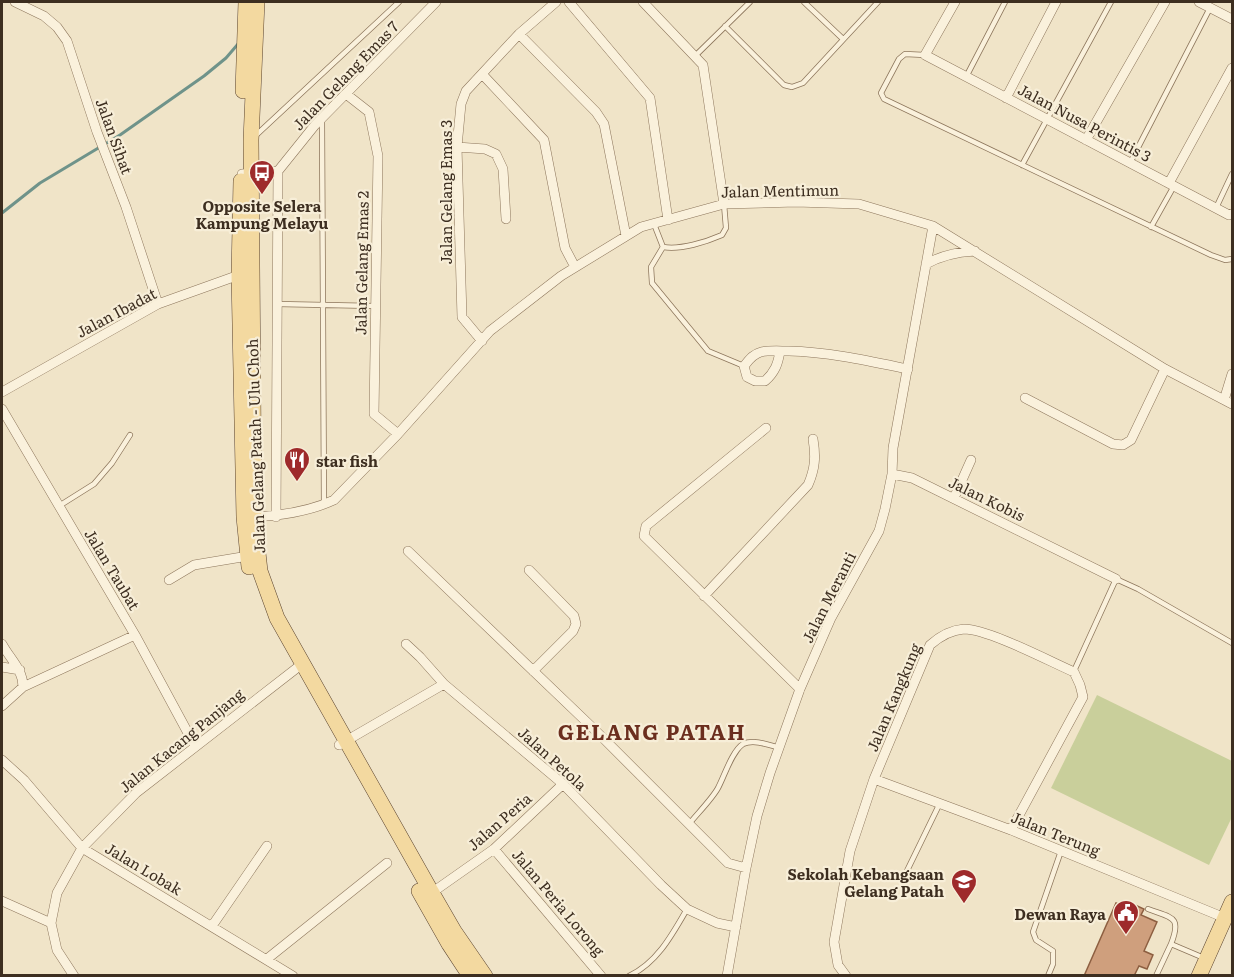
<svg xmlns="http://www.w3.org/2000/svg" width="1234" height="977" font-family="Literata,serif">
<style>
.green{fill:#c9cf9b}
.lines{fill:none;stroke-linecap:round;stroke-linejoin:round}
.stream{stroke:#6f938a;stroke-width:3}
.building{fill:#cf9f7d;stroke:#8d5f41;stroke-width:1.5}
.service-casing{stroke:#8d765c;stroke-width:6}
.minor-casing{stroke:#8d765c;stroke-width:10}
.primary-casing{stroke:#5b4430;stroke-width:16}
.service{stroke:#faf1dc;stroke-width:4.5}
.minor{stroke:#faf1dc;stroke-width:9}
.primary{stroke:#f3d9a0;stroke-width:15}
.labels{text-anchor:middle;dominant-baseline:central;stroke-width:4.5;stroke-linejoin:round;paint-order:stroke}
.street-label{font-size:15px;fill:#3d2e20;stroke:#f7eed8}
.poi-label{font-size:15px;font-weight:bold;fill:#3d2e20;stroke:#f7eed8;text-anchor:end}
.district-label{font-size:21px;font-weight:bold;letter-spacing:1.5px;fill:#6b2e1e;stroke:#f7eed8}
</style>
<rect width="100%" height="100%" fill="#f0e4c8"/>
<path class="green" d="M1097,695L1232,761V817L1209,865L1051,788Z"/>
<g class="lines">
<path class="stream" d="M2,213L40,183L120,135L204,76L226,58L238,44"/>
</g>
<path class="building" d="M1116,903L1132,910L1135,905L1144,909L1141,915L1157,922L1144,951L1153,955L1147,969L1139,966L1134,976H1084Z"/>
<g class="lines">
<defs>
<path id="service" d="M804,2L843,39
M725,26L784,85L792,87L803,83L878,2
M925,55L905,54L899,59L881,93L884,99L1211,255L1225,260L1232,259
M695,56L750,2
M966,77L1005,2
M322,121L324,505
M254,137L399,2
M1130,163L1210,8
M1022,165L1111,2
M1216,208L1232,174
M654,224L663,247C681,250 706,242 722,235L726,228L724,204
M1151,227L1174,186
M663,247L651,267L652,283L708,351L744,366
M277,304L375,306
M59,506L94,484L112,463L130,435
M1074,671L1116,579L1138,589L1232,643
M689,824C697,814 712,799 718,788C724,777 732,751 743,744C754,739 769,745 780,748
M902,881L940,803
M1148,909C1172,918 1182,916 1171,944
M629,976C657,963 672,935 687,909
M1048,976L1053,964V951L1036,940L1033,932L1061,851
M1156,976L1171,944L1204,958"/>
<path id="minor" d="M15,2L44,16L57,27L67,41L97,132L126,207L158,304
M569,2L650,98L668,220
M643,2L703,65L724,204
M955,2L925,55L1229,215L1232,214
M1199,2L1232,19
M519,34L596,112L604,124L626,236
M482,74L544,140L565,248L575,267
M346,94L369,112L378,156L374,414L398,434
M1006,98L1056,2
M1086,140L1165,2
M457,147L485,149L496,154L503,169L506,219
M278,171L315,125L436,2
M242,174L278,171
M1169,183L1232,68
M926,264C942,255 957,252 975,251
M482,341L462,317L457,147L461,104L466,91L519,34L556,2
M780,351C778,364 775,372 765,381H755L747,377L744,366C749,360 753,354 761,352C769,350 780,351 789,351C829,352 869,361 908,369
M2,392L158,304L239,275H243
M1025,398L1113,444L1123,445L1131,440L1165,369
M1224,400L1232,374
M2,409L135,635L195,746
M766,428L646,526L644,536L800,689
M892,474L912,478L1116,579
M954,498L971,460
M250,517C278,516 308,512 334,500L398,434L490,331L561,276L641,227L724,204L796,202L859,204L933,226L1165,369L1232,404
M276,517L278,171
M408,551L595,730L728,863L746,868
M529,570L574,616L576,624L573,631L533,671
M169,580L194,565L248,556
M704,596L808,485C815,469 816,457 813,439
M2,644C10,659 23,669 23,687
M406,644L420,657L444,684L563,784L661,885L687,909L717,923L736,927
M2,667L20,670
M2,706L23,687L135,635
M339,745L444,684
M2,760L24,780L82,848L293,976
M874,779L1011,830L1225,918
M494,849L601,976
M430,894L494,849L563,784
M2,901L51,923
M212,926L267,846
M267,959L387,863
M74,976L57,950L51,923L57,893L82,848L136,793L302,664
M727,976L746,868L757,816L770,773L800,689L831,618L879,531L885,509L892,474L893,448L933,226
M846,976L838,965L834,942L850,851L874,779L930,645C939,637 951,630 964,629C988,629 1049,661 1074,672L1080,685L1083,697L1011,830"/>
<path id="primary" d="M257,2L251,140L254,517L260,571L277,618L432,893L454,931L485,976
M243,91L246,2
M241,181L239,275L244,517L249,567
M419,891L449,944L470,976
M1199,976L1232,902"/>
</defs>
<use href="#service" class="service-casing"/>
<use href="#minor" class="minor-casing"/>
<use href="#primary" class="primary-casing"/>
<use href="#service" class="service"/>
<use href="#minor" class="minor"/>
<use href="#primary" class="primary"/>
</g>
<defs>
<symbol id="bus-pin" viewBox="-11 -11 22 30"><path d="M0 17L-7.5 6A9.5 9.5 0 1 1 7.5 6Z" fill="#9e2a2b" stroke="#f7eed8"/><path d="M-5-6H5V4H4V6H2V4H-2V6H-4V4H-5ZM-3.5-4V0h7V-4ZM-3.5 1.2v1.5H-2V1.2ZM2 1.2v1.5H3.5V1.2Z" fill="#fff"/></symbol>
<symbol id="restaurant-pin" viewBox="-11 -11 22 30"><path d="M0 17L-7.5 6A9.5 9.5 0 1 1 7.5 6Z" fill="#9e2a2b" stroke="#f7eed8"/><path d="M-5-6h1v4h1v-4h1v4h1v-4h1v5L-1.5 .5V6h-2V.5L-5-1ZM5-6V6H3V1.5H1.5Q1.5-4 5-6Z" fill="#fff"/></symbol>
<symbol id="school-pin" viewBox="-11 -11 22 30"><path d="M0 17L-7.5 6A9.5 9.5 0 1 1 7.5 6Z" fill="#9e2a2b" stroke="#f7eed8"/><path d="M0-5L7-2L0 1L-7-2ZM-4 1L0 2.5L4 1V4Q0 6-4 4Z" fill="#fff"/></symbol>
<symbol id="civic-pin" viewBox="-11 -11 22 30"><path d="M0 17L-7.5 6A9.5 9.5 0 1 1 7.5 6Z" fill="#9e2a2b" stroke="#f7eed8"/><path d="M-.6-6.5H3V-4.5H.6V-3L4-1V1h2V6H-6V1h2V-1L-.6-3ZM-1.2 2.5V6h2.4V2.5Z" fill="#fff"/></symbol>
</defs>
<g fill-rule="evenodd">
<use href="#bus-pin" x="247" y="158" width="30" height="40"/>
<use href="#restaurant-pin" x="282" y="445" width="30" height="40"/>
<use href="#school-pin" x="949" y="867" width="30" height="40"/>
<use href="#civic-pin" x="1111" y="898" width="30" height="40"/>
</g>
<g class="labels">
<g class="street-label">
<text transform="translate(345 75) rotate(-46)">Jalan Gelang Emas 7</text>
<text transform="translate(1085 122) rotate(28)">Jalan Nusa Perintis 3</text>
<text transform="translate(115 136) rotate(70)">Jalan Sihat</text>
<text transform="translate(780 190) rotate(-1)">Jalan Mentimun</text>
<text transform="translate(445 192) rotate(-90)">Jalan Gelang Emas 3</text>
<text transform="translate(361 263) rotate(-89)">Jalan Gelang Emas 2</text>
<text transform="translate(116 312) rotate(-28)">Jalan Ibadat</text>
<text transform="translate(255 446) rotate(-92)">Jalan Gelang Patah - Ulu Choh</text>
<text transform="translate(987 498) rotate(26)">Jalan Kobis</text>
<text transform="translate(113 569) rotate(59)">Jalan Taubat</text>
<text transform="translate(828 597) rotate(-63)">Jalan Meranti</text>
<text transform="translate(893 697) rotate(-67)">Jalan Kangkung</text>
<text transform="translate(181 740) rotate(-39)">Jalan Kacang Panjang</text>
<text transform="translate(553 758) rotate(42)">Jalan Petola</text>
<text transform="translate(499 821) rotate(-41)">Jalan Peria</text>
<text transform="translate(1056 833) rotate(22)">Jalan Terung</text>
<text transform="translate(144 868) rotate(31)">Jalan Lobak</text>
<text transform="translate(559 902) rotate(50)">Jalan Peria Lorong</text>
</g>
<g class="poi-label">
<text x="262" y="205" text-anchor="middle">Opposite Selera<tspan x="262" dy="17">Kampung Melayu</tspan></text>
<text x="316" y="460" text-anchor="start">star fish</text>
<text x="944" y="873">Sekolah Kebangsaan<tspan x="944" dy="17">Gelang Patah</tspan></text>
<text x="1106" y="913">Dewan Raya</text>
</g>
<g class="district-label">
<text x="652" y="730">GELANG PATAH</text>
</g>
</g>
<rect width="1234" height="977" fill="none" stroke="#3d2e20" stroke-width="6"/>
</svg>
